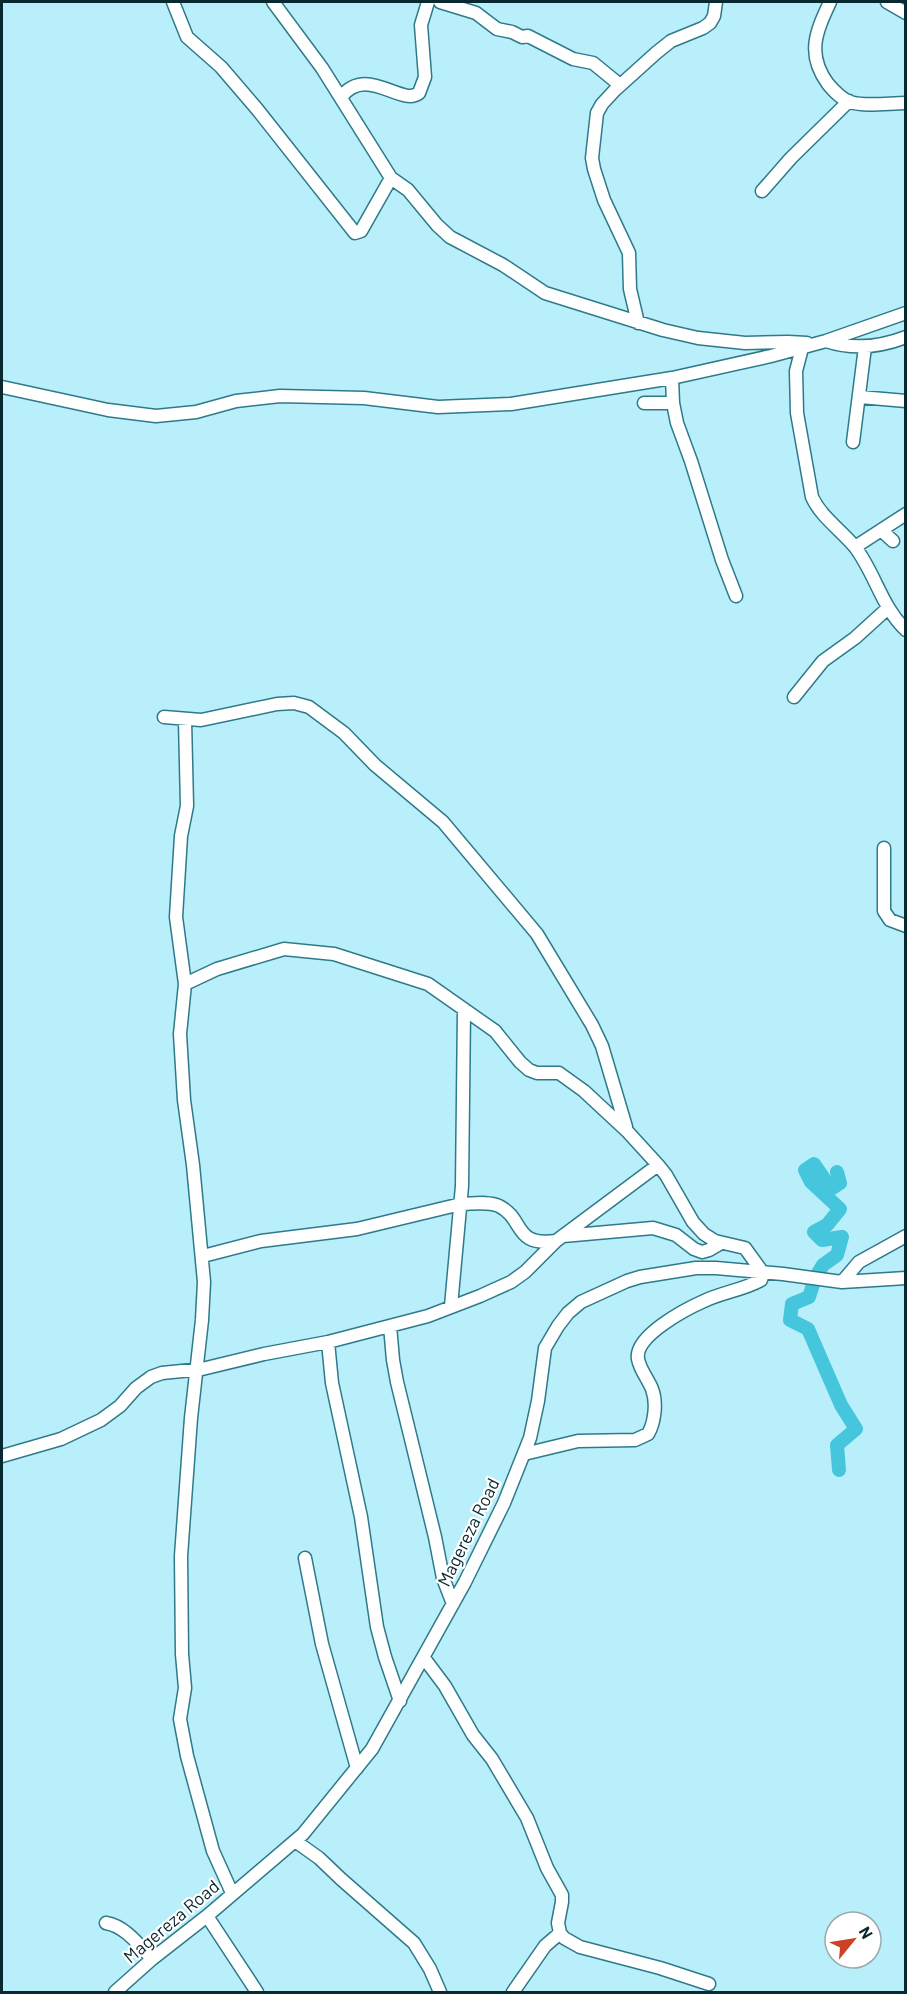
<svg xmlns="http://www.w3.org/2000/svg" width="907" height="1994" font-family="Barlow,sans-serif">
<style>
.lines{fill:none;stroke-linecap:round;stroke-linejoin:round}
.river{stroke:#45c6dd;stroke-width:14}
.minor-casing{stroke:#2e7a89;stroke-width:15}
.minor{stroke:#fff;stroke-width:12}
.labels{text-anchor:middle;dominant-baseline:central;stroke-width:4.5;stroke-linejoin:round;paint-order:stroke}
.street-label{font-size:18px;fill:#08292f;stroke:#fff}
</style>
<rect width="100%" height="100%" fill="#b8effb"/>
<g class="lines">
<path class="river" d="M837,1172L840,1183L831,1189L814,1164L805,1170L811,1182L840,1209L827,1225L814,1232L822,1240L842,1237L837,1255L823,1265L815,1278L809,1297L792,1304L790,1320L808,1329L841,1405L856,1429L837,1445L839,1470"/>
<defs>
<path id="minor" d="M173,2L187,37L221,67L257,109L355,233L361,231L391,178
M273,2L322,68L391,178L408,190L437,225L450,237L503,265L545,293L663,330L698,338L745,343L788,342L807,343
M440,2L476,13L497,29L512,32L522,37L528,36L573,59L593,63L620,85
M830,2C816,32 806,54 828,84C834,91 841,99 850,102C866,107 889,103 906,103
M887,2L906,13
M341,97C367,64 401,107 419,93L425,77L421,25L428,2
M762,191L791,158L849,101
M638,323L630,289L629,253L604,200L594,169L592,158L597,113L602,104L615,90L656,53L671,41L703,28L710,23L714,16L716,2
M826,341C853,350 880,347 906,337
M802,348L796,371L797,413L812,497C821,517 841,530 855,547C875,573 882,608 906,630
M672,378L673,403L677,423L691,461L722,560L736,596
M2,387L108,410L156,416L196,412L236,401L280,396L364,398L438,407L511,404L672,378L771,356L826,341L906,313
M860,397L906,401
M644,403H673
M853,442L865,347
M881,530L893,541
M855,547L906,514
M794,697L823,661L855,638L888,608
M164,717L201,720L277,704L294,703L309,707L344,733L375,765L443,822L537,934L592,1025L602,1046L626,1127
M185,720L187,806L181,836L176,917L185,984L180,1034L184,1100L193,1165L204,1282L202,1320L191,1418L181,1556L182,1654L185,1688L180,1719L187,1756L213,1851L232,1893
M884,848V911L890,920L906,926
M185,984L217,969L284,949L334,954L428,984L495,1031L520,1062L529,1070L537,1073H559L584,1091L627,1131L658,1165L666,1175L693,1222L704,1234L715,1241L745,1248L763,1273L761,1280C743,1290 723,1292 704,1301C686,1309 634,1336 638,1359C640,1370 648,1379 652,1389C657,1402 655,1422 648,1434L635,1440L578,1441L524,1454
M563,1236L653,1228L676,1235L694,1249L702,1252L709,1250L721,1243
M203,1256L261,1241L357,1229L461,1204C472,1204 488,1201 499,1206C525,1219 513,1247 556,1241
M842,1282L859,1262L906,1236
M451,1306L462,1186L464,1009
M390,1326L393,1360L397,1382L435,1537L443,1578L453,1604
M328,1342L332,1383L361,1517L377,1627L385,1657L400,1701
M2,1456L61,1439L101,1420L120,1406L136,1388L151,1377L162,1373L202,1369L264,1354L328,1342L428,1316L480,1296L511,1282L525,1272L556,1241L658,1165
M305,1558L322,1644L357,1768
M424,1658L445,1686L473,1735L492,1759L527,1818L547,1868L562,1895V1902L558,1923L560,1933L564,1938L580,1947L660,1968L709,1984
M295,1841L319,1858L341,1879L414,1943L430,1969L440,1992
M207,1916L257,1992
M106,1923C125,1926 139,1945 152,1959
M115,1992L152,1959L207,1916L303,1834L372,1749L465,1582L504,1503L530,1438L538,1401L545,1348L558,1326L568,1313L581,1302L627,1281L640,1277L696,1268H716L783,1274L842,1282L906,1278
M513,1992L545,1946L560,1933"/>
</defs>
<use href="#minor" class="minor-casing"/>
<use href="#minor" class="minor"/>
</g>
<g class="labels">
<g class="street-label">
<text transform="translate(468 1532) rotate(-64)">Magereza Road</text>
<text transform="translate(171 1921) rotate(-40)">Magereza Road</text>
</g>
</g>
<rect width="907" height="1994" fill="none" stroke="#08292f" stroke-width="6"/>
<g transform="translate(853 1940) rotate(60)"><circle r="28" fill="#ffffff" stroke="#9ca9ac" stroke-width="1.5"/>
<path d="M0-4.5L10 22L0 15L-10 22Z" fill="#cd4129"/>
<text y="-9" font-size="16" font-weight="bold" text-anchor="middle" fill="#08292f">N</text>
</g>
</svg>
